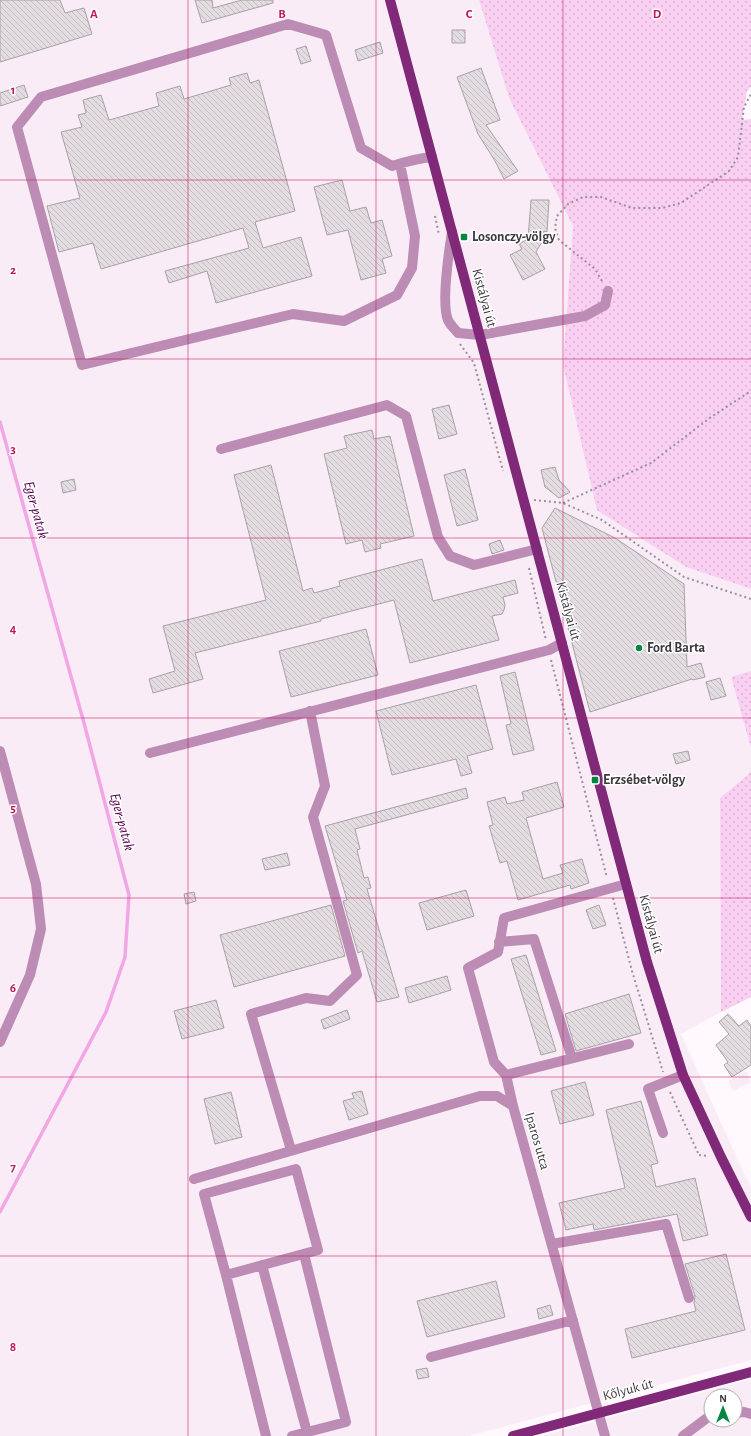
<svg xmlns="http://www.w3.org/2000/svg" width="751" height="1436" font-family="'Alegreya Sans',sans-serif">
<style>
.built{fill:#faecf7;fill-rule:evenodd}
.garden{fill:url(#garden-dots)}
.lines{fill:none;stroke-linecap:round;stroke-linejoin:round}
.stream{stroke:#f1a7e6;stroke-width:3.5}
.building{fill:url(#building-back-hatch);stroke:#a7a1a6}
.path{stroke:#969296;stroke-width:2;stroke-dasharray:2 3;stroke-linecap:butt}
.minor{stroke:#bc8cb5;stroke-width:10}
.major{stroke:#802978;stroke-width:10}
.grid{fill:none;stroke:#c2185b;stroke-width:1;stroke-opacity:0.55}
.poi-dot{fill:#018743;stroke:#fff;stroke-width:1.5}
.labels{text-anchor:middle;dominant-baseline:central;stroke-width:3;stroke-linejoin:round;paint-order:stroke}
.poi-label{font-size:14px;font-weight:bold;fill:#3c393c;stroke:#fff;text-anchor:start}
.street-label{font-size:14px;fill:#3c393c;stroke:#fff}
.water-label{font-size:15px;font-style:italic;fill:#5a0054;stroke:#fff}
.grid-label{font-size:13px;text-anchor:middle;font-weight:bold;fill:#c2185b;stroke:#fff;stroke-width:3;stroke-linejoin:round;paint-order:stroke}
</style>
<defs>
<pattern id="garden-dots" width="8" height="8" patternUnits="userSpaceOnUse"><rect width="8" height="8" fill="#f9d0f2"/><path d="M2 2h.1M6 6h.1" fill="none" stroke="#d6b3d0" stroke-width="1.8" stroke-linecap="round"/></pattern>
<pattern id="building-back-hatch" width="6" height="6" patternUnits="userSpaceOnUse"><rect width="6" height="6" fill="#e3dce1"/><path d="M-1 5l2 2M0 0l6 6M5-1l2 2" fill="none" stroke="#c4bec2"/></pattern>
</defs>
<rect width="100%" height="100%" fill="#fff9fe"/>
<path class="built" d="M0,0H479L509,98L573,226L563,365L686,567L751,589V671L731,678L751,748V772L720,798L721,1012L681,1034L741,1167L751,1187V1360L469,1436H0Z
M746,1071L751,1082L733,1091L728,1081Z
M751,1379V1436H541ZM711,1396H735V1420H711Z"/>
<path class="garden" d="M479,0H751V87L747,91L742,120L751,119V589L686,567L597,510L563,365L573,226L509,98Z
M751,671V748L731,677Z
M751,772V997L721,1012L720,798Z"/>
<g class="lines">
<path class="stream" d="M0,422L84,723L129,895L125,957L106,1012L0,1212"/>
</g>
<path class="building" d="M0,0H60L65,13L84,8L92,34L0,62Z
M195,0H212L213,8L242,0H273V3L202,23Z
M452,30H465V43H452Z
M380,42L383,53L358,61L355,50Z
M306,46L311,61L301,64L296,49Z
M481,68L500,120L486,125L518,171L504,179L495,161L478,134L457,77Z
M247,73L250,83L259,80L295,211L255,222L263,248L301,237L312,276L216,303L207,271L169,283L165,271L249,248L243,228L101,269L93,243L59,252L47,206L80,198L61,132L82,127L78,115L86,113L83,100L101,95L109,120L159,106L156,93L180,86L184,99L231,85L229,78Z
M24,85L28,97L0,106V93Z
M342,180L350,211L366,207L371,223L382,220L392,256L382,259L386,273L361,280L348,230L327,235L314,187Z
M531,200H549L547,232L544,231L543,240L536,252L545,269L523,280L510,255L522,249L519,244L528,239Z
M449,405L457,434L439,439L432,409Z
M372,430L374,439L390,436L414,536L380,544L381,548L365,552L362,540L346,544L324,454L347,448L344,436Z
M271,465L303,591L312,588L314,593L340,586L339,581L422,559L433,601L515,580L518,593L503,597L505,605L504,610L502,614L492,616L499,640L410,663L394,600L321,619V621L195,653L203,679L153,693L149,679L175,671L163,626L266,600L234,475Z
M555,467L559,480L570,492L559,498L545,487L541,470Z
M465,469L478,520L457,526L444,475Z
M74,479L76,490L63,493L61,482Z
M555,508L615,538L684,584L687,667L701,663L705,677L693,680L692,679L590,712L542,528Z
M500,540L504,550L492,554L489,544Z
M366,629L378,675L291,697L279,651Z
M515,672L534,750L513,755L506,725L511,724L500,676Z
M720,678L726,696L711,700L706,682Z
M476,685L493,749L467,756L472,773L461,776L456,759L392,775L376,711Z
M688,751L690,760L676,764L673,754Z
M557,782L564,807L526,818L543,879L563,873L560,865L582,859L589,883L571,889L570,885L518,900L507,861L500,863L489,826L493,825L487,802L505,797L507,804L524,800L522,792Z
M466,788L468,798L355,829L360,849L357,850L364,878L368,877L371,888L367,889L399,997L377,1002L362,951L358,953L343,901L347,900L325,826Z
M287,853L290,865L265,870L262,859Z
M466,890L474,916L427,930L419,903Z
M194,892L196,901L186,904L184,894Z
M331,905L345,956L234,987L220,935Z
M599,905L606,925L593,929L586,910Z
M526,955L556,1051L541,1055L511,959Z
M447,976L451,990L409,1003L405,988Z
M629,994L641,1033L576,1051L565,1014Z
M216,1000L224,1028L182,1039L174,1011Z
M347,1010L350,1019L324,1029L321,1020Z
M728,1014L739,1026L747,1020L751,1026V1065L732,1077L724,1065L728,1062L716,1045L729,1034L719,1022Z
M585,1082L594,1115L560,1124L551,1091Z
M362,1091L368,1114L349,1120L343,1101L354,1098L352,1093Z
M231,1092L242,1137L215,1144L204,1099Z
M641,1101L658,1163L651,1165L656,1187L695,1178L708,1235L683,1241L677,1214L594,1230L593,1224L566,1230L559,1203L625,1188L606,1110Z
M726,1254L745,1330L632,1358L625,1329L696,1311L694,1303L695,1296L685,1264Z
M496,1281L505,1317L427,1337L417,1301Z
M550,1305L553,1315L539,1319L537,1309Z
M427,1368L429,1377L418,1379L416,1370Z"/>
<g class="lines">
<path class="path" d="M435,216L439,235
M602,281L595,269L559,240L555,228L557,216L568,204L583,197H601L632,208H662L681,203L729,171L738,157L744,107L751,94
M460,344L474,363L503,471
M534,500L563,503L602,520L684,577L751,599
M563,503L651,463L711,417L751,391
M529,568L546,640
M551,660L607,878
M613,898L632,971L663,1072
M670,1092L699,1155
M699,1155L708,1156"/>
<path class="minor" d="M400,164L415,236L412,268L397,295L344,321L293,314L82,365L17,127L41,97L288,24L326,35L361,148L392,166C405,162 418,158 432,157
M452,232C449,251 441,303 448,320C450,325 455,329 458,333L480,335L585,316L605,305L608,291
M221,449L387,405L406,416L438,537L450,556L474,565L537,549
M0,751L36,884L41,929L30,975L0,1042
M150,753L549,650L562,643
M499,942L534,939L572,1058
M506,1075L629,1044
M663,1133L648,1089L683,1075
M291,1150L251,1014L306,998L330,1001L357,975L313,817L325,786L310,711
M296,1169L318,1250L226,1275L204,1194Z
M194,1179L480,1096H497L513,1106
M552,1244L666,1224L689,1298
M262,1265L308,1436
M226,1275L266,1436
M431,1357L573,1320
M735,1413L744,1412L751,1414
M292,1436L346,1422L304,1254
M605,1436L513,1106L506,1075L494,1062L468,968L498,952L504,918L626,884
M683,1436L707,1418L711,1417"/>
<path class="major" d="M390,0L647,962L683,1075L721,1157L751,1217
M513,1436L751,1372"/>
</g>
<path class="grid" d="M188,0V1436M376,0V1436M563,0V1436M0,180H751M0,359H751M0,538H751M0,718H751M0,898H751M0,1077H751M0,1256H751"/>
<g class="poi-dot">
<rect x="460" y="233" width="8" height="8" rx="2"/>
<circle cx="639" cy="648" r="4"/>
<rect x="591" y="776" width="8" height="8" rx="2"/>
</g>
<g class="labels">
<g class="poi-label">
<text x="472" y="237">Losonczy-völgy</text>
<text x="647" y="648">Ford Barta</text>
<text x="603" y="780">Erzsébet-völgy</text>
</g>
<g class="street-label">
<text transform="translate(484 298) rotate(75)">Kistályai út</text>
<text transform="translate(568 611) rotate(75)">Kistályai út</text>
<text transform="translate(651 924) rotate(75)">Kistályai út</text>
<text transform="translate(537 1141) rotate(74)">Iparos utca</text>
<text transform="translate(628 1390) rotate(-15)">Kőlyuk út</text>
</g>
<g class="water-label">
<text transform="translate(36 510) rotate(75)">Eger-patak</text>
<text transform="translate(122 822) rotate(75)">Eger-patak</text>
</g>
</g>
<g class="grid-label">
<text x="94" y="18">A</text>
<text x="282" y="18">B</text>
<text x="469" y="18">C</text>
<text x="657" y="18">D</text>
<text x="13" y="94">1</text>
<text x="13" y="274">2</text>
<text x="13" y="453">3</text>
<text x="13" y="633">4</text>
<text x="13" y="812">5</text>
<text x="13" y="992">6</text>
<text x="13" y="1171">7</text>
<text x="13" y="1351">8</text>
</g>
<g transform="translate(723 1408)"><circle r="19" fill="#ffffff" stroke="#b1b0b1"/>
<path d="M0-3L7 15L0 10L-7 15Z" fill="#018743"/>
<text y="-6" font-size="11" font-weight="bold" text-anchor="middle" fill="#3c393c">N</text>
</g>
</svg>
